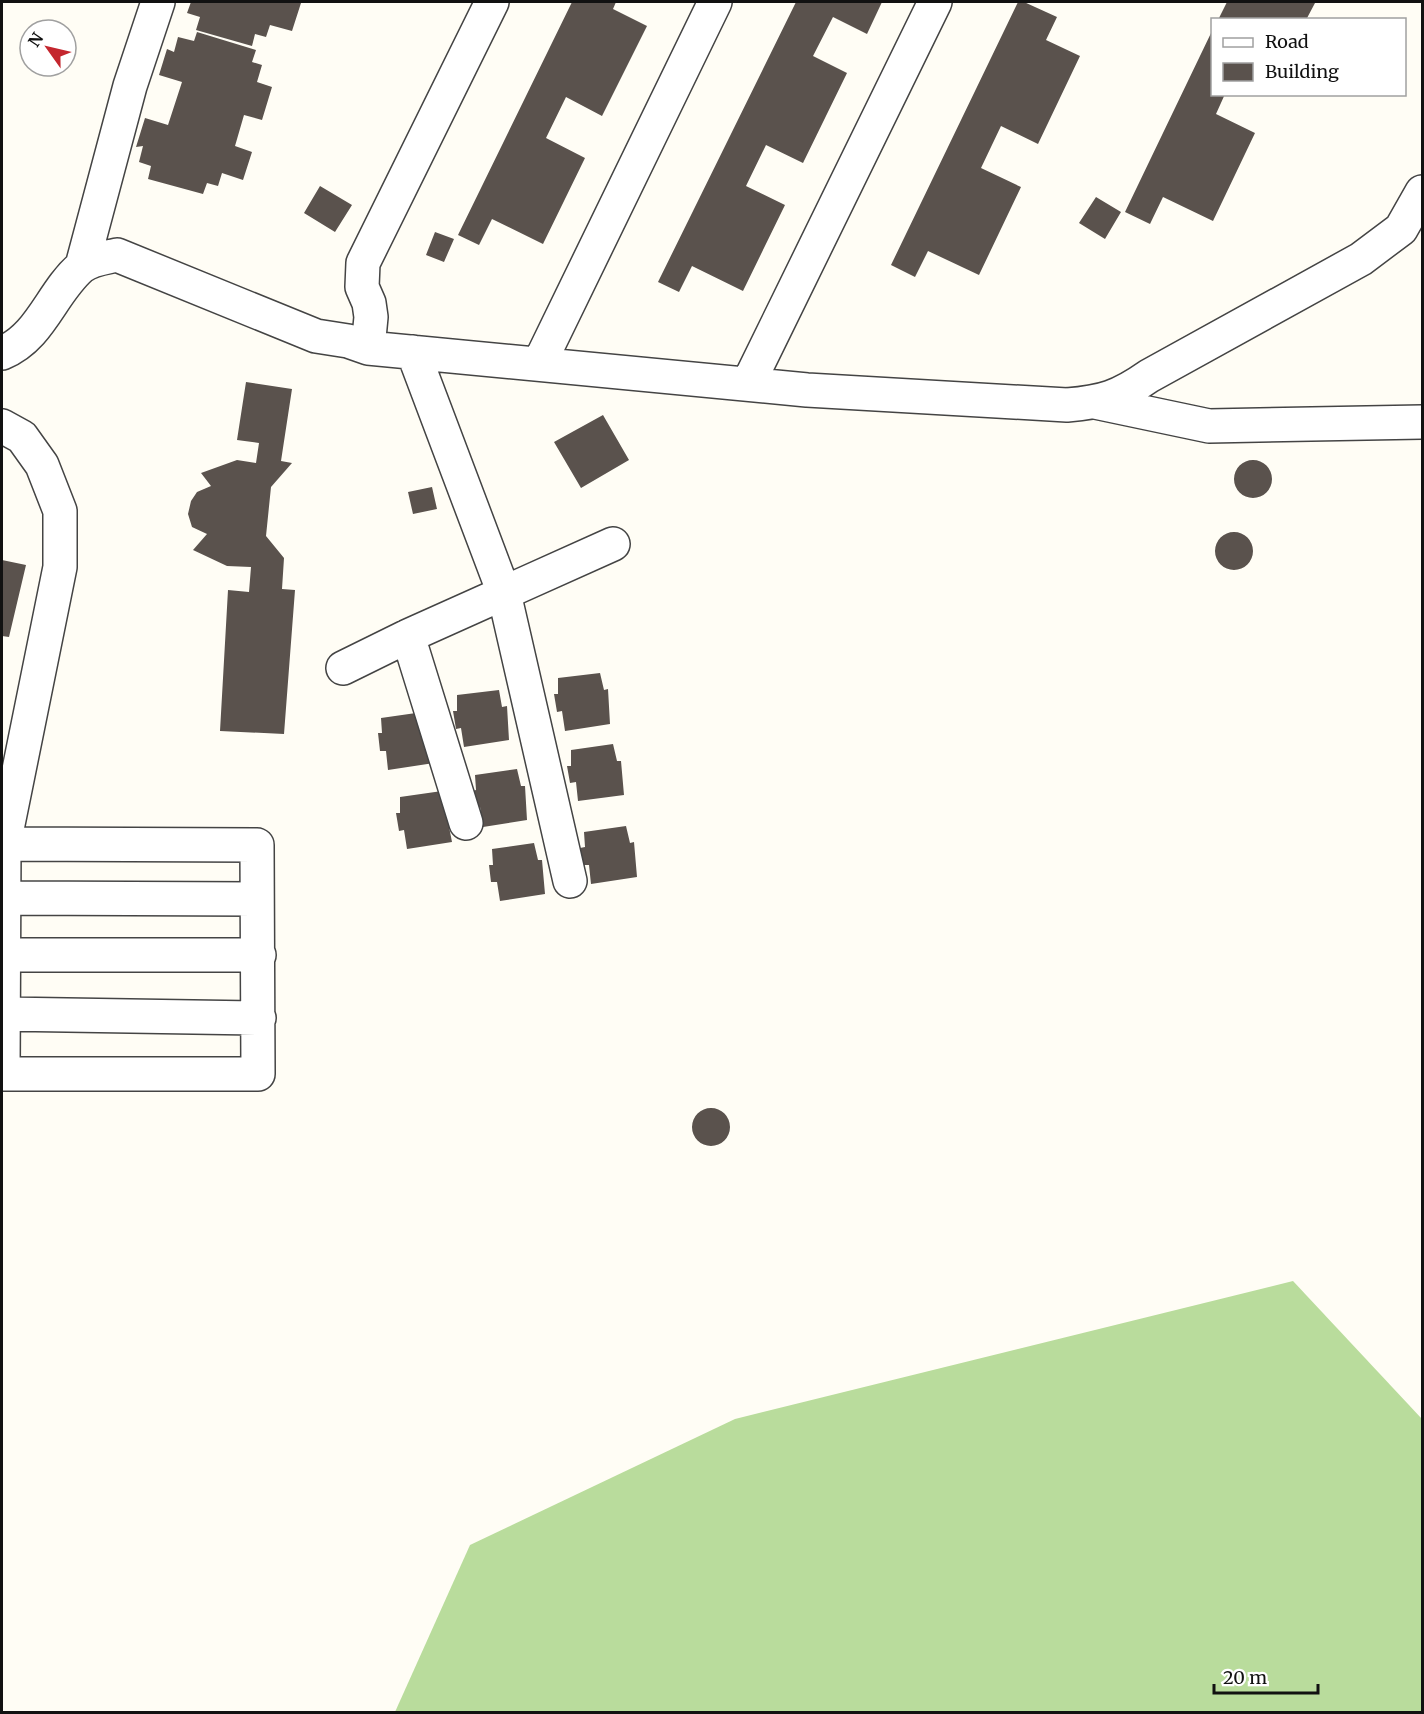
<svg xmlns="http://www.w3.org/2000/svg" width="1424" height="1714" font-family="Merriweather,serif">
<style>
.forest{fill:#b9dc9c}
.building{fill:#5a524d}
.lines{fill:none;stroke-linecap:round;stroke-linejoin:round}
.minor-casing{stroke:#444;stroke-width:36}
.minor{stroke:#fff;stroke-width:33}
</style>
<rect width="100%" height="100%" fill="#fffdf5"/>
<path class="forest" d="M1293,1281L1422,1419V1712H395L470,1545L735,1419Z"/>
<path class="building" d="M191,2H296L301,3L292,31L270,25L266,37L255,34L252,46L196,30L200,17L187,13Z
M572,2H616L613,9L647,26L602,116L566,97L546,138L585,158L543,244L492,219L479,245L458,235Z
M796,2H882L867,34L833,17L813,56L847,73L803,163L766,145L746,186L785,205L743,291L692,266L679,292L658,282Z
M1018,2H1024L1057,17L1046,40L1080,56L1038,144L1001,126L981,168L1021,187L979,275L928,251L915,277L891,265Z
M1227,2H1312L1315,3L1306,20H1218Z
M1212,31V94H1225L1216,114L1255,133L1213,221L1163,197L1150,224L1125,212Z
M197,32L256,50L252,62L262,65L257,82L272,87L262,120L244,115L235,146L252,152L243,180L222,173L218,186L207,183L203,194L148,179L151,166L139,162L143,146L136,147L145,118L168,125L182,82L159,75L167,49L174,52L178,37L194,41Z
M320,186L352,205L335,232L304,213Z
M1096,197L1121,212L1105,239L1079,223Z
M435,232L454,239L444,262L426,255Z
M246,382L292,389L281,461L292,463L271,487L266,536L284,558L282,589L295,590L284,734L220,731L228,590L249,592L251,567L227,566L193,550L207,534L192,527L188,514L191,501L197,492L211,486L201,473L237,460L256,463L259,443L237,440Z
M603,415L629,460L581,488L554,442Z
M1234 479a19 19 0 1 1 38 0a19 19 0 1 1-38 0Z
M432,487L437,509L413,514L408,492Z
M1215 551a19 19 0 1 1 38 0a19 19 0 1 1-38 0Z
M2,560L26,565L9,637L2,636Z
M600,673L604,690L608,689L610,724L565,731L562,711L557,712L554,694H558V678Z
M499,690L502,707L507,706L509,740L464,747L461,728L456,729L453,711H457V695Z
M423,712L434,763L388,770L386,751H380L378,733H382L381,718Z
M613,744L617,761H621L624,795L578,801L576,782L570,783L567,766H571V750Z
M517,769L521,786H525L527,820L483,827L480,807L474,808L472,791L476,790L475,775Z
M442,791L452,842L407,849L404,830L399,831L396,813H400V797Z
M626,826L630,843L634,842L637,877L591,884L589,865H583L580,848L585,847L584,832Z
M534,843L538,860H542L545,894L500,901L497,882H491L489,865H493L492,849Z
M692 1127a19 19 0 1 1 38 0a19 19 0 1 1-38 0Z"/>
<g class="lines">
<defs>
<path id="minor" d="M82,266L130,86L158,2
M368,348L371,317L369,303L362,287L363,263L492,2
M413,352L504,593L570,881
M2,353C41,337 51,293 81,267C91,259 104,258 117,255L316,336L348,341L368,348L807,390L1067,405C1103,402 1119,397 1149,376L1361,259L1401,229L1422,192
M539,364L715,2
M748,384L935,2
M1095,402L1209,426L1422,422
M2,426L22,437L42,465L60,511V567L4,844L3,1074H258L257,845L4,844
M408,636L466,823
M343,668L408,636L613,544
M5,898L257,899
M4,955H259
M4,1014L259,1018"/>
</defs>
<use href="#minor" class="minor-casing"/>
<use href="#minor" class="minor"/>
</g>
<rect width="1424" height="1714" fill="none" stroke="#111111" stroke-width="6"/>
<rect x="1211" y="18" width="195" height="78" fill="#ffffff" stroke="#a0a0a0" stroke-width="1.5"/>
<rect x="1223" y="38" width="30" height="9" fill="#ffffff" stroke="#a0a0a0" stroke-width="1.5"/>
<text x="1265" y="48" font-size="18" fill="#111111">Road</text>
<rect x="1223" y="63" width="30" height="18" fill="#5a524d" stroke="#a0a0a0" stroke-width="1.5"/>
<text x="1265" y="78" font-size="18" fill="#111111">Building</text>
<g transform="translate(48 48) rotate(304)"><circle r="28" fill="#ffffff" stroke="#a0a0a0" stroke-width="1.5"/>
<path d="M0-4.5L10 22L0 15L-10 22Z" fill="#c4262e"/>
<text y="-9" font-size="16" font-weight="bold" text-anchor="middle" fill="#111111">N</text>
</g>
<path d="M1214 1684v9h104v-9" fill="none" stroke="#111111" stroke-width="3"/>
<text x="1223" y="1684" font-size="18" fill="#111111" stroke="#ffffff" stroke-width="4.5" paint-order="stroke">20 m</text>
</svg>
